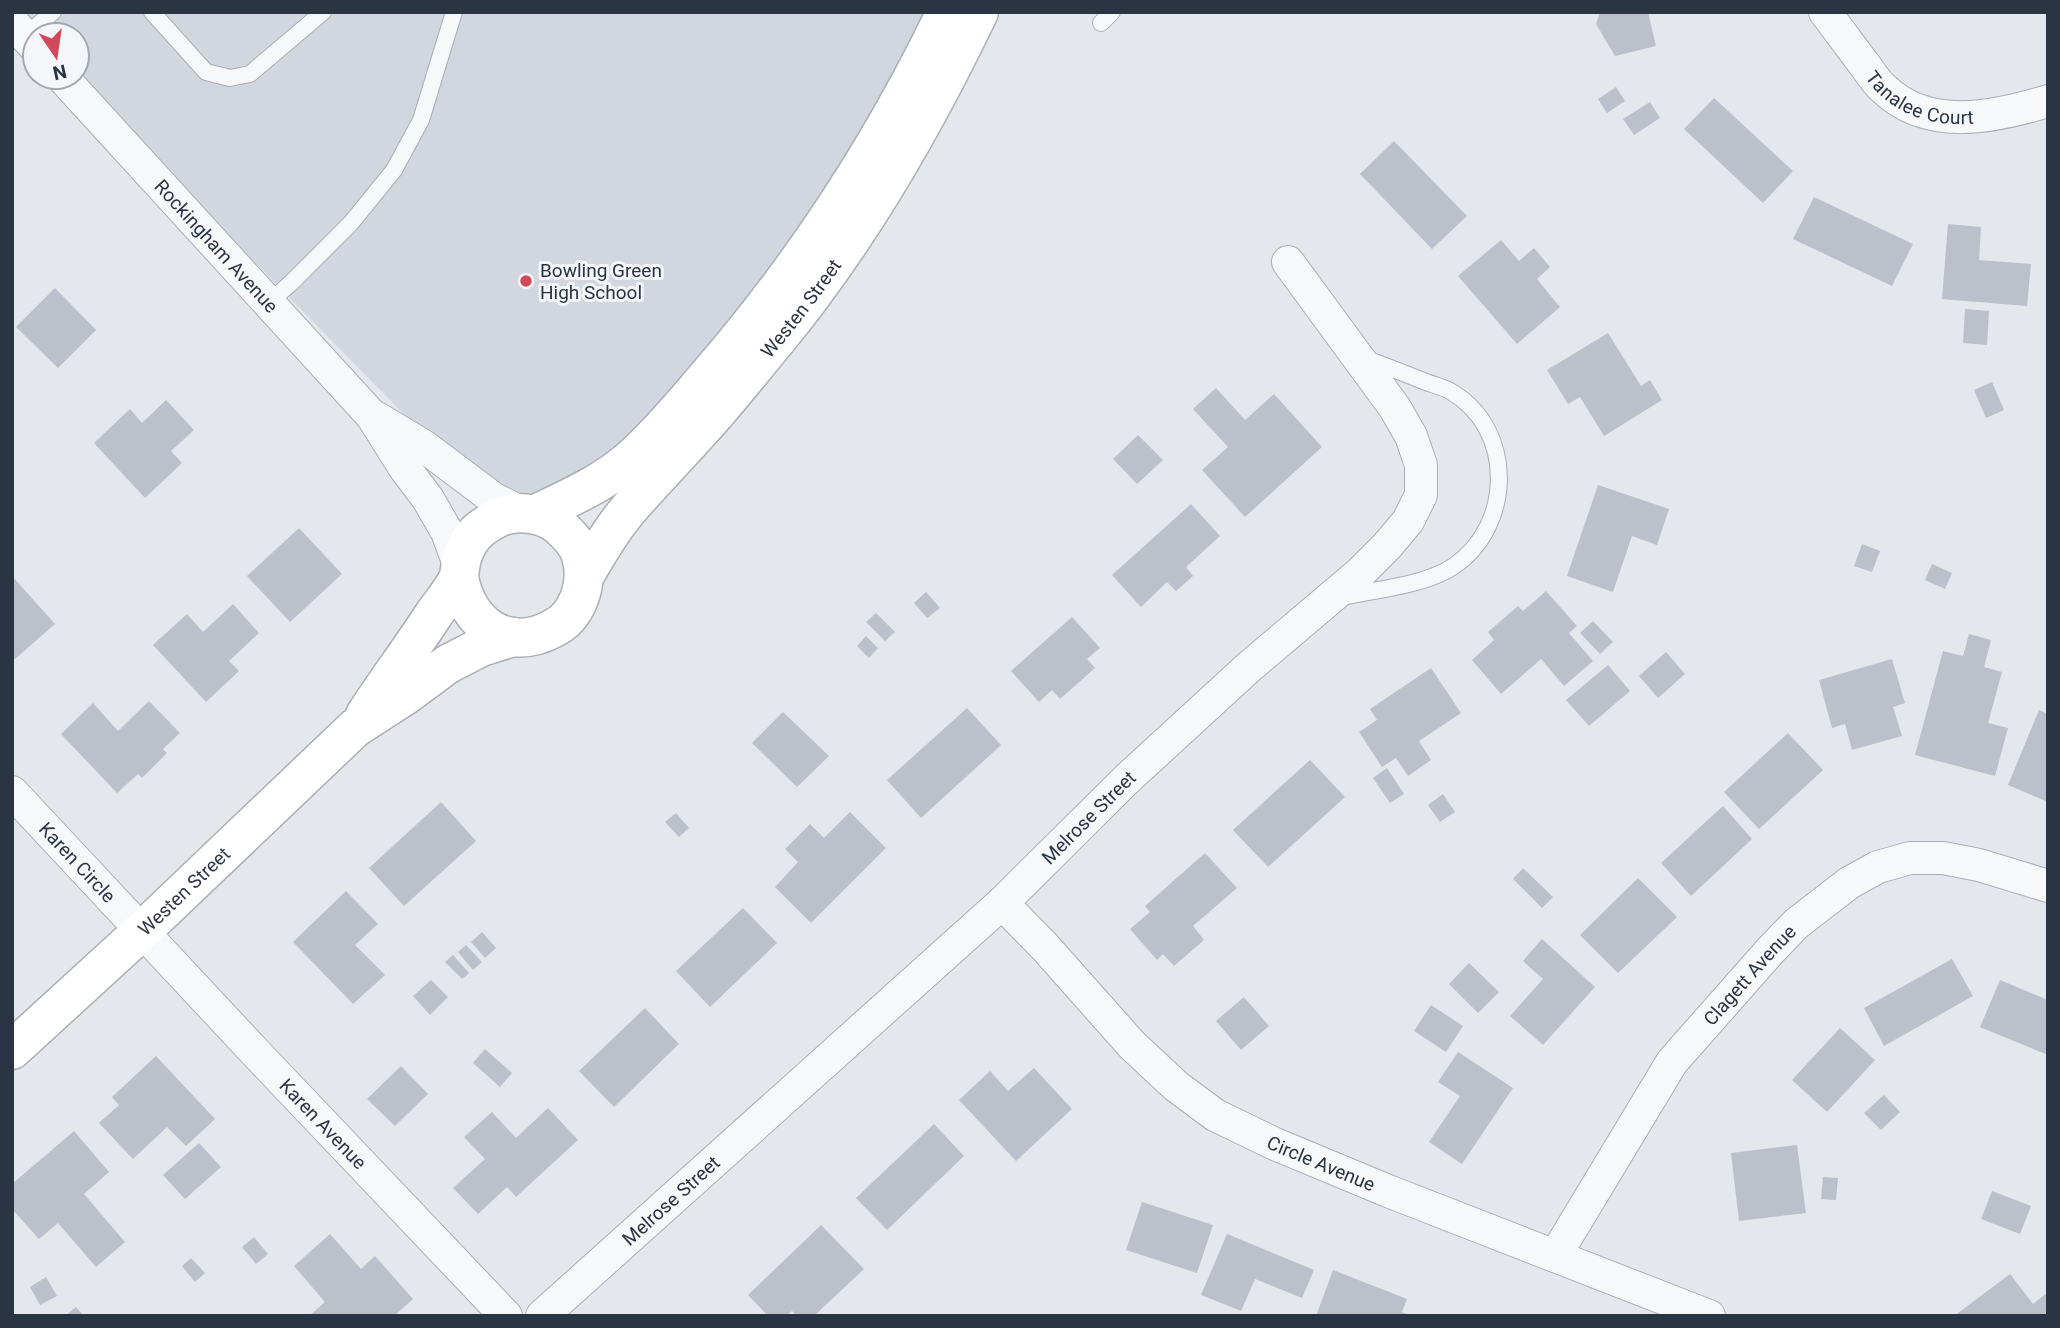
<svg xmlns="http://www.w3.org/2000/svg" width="2060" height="1328" font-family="Roboto,sans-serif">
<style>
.built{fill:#d2d6de}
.building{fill:#bbc0ca}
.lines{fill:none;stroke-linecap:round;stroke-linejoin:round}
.lane-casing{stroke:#a9aeb7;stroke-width:18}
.street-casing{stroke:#a9aeb7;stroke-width:34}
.secondary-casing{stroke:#a9aeb7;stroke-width:41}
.lane{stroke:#f7f8fa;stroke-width:16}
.street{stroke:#f7f8fa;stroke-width:32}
.secondary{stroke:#fff;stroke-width:38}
.poi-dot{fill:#d1495b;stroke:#f4f6f9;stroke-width:2.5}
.labels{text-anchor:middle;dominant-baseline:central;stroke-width:6;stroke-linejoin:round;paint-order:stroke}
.street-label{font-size:19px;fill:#2b3445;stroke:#f4f6f9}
.poi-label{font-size:19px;fill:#2b3445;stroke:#f4f6f9;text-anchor:start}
</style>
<rect width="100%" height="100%" fill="#e4e7ec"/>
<path class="built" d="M12,12H934L797,252L586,485L514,502L434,445L73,77H77V35H35Z"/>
<path class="building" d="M1600,12H1648L1656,46L1615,56L1596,24Z
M1616,87L1625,101L1607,113L1598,99Z
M1714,98L1793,171L1763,203L1684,129Z
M1650,102L1660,118L1634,135L1623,119Z
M1394,141L1467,216L1432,249L1360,174Z
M1814,197L1913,244L1892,286L1793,239Z
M1948,224L1981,227L1979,260L2031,264L2027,306L1942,299Z
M1501,240L1519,261L1534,248L1550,267L1537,279L1560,307L1517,344L1458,276Z
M55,288L96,330L58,368L16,327Z
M1965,309L1989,311L1987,345L1963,343Z
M1608,333L1641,386L1650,380L1662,400L1604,436L1580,397L1568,404L1547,370Z
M1992,382L2004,410L1986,418L1974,390Z
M1216,388L1245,420L1274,394L1322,447L1245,517L1202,470L1228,447L1193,409Z
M166,400L194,430L171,451L182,463L145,498L94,443L130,409L142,423Z
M1138,435L1163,460L1137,484L1113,459Z
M1598,485L1669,509L1657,545L1632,536L1613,592L1567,576Z
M1191,504L1220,536L1186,567L1193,576L1176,591L1167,582L1141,607L1112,575Z
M299,528L342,574L290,622L247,576Z
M1862,544L1880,551L1872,572L1854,566Z
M1932,564L1952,573L1945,589L1925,580Z
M12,576L55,624L15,659L12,655Z
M1546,591L1577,626L1569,633L1593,661L1564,686L1541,659L1501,694L1472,660L1494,640L1488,632L1518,606L1523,611Z
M926,592L940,608L927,618L914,603Z
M233,604L259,633L229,661L239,671L206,702L153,645L187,614L203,632Z
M876,613L895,632L885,641L866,622Z
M1072,617L1100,648L1087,659L1095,668L1060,699L1052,690L1039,702L1011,671Z
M1593,621L1613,642L1600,654L1580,633Z
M1969,634L1991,640L1984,667L2002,672L1988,723L2008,728L1995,776L1915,755L1943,651L1963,656Z
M866,636L878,648L869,658L857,646Z
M1666,652L1685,674L1658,698L1639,676Z
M1892,659L1905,703L1893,707L1902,736L1852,750L1845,724L1832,728L1819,680Z
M1608,665L1630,691L1589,726L1566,700Z
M1431,668L1461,713L1419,741L1431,760L1408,776L1396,758L1382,767L1359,732L1377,720L1370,709Z
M149,701L180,733L163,749L167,753L142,778L138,774L117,793L61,734L93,703L118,731Z
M967,708L1001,745L921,818L887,780Z
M2039,710L2048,714V802L2008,785Z
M783,712L829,756L797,787L752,743Z
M1788,733L1823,770L1759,829L1724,792Z
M1310,760L1345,797L1268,867L1233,830Z
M1387,768L1404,794L1390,803L1373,778Z
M1443,794L1455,812L1440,822L1428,805Z
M441,802L476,841L404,906L369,868Z
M1723,806L1752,839L1691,896L1661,863Z
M850,812L886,848L811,923L775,887L798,862L785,849L810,824L824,838Z
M676,813L689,828L679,837L665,822Z
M1205,853L1237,888L1193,926L1204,940L1174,966L1163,954L1157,960L1130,929L1150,912L1145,906Z
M1523,868L1553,897L1542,908L1513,879Z
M1638,878L1677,917L1618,973L1580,935Z
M346,891L378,924L355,945L385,975L353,1004L293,942Z
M743,908L777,943L710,1007L676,971Z
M482,932L496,948L485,958L471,942Z
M1542,939L1595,987L1543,1045L1510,1016L1543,979L1523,961Z
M466,945L482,962L473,970L458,952Z
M453,955L469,973L462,979L445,962Z
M1952,959L1973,996L1884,1046L1864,1008Z
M1469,963L1499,992L1478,1013L1449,984Z
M431,980L448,997L430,1015L413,996Z
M2000,980L2048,1000V1055L1980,1027Z
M1244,997L1269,1026L1241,1050L1216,1021Z
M1431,1005L1463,1026L1446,1052L1414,1031Z
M645,1008L679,1044L614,1107L579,1071Z
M1840,1028L1875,1060L1827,1112L1792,1080Z
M485,1049L512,1073L500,1087L473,1063Z
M1458,1052L1513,1088L1462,1164L1429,1142L1460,1096L1438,1082Z
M156,1056L215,1119L186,1146L167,1127L133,1159L99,1123L119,1105L112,1097Z
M401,1066L428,1094L395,1126L367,1099Z
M1034,1068L1072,1109L1016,1161L959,1100L990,1071L1008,1091Z
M1884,1095L1900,1112L1881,1130L1864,1113Z
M548,1108L578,1140L516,1197L507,1187L478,1214L453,1188L485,1159L464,1137L492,1112L516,1138Z
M934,1124L964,1156L887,1230L856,1198Z
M74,1131L109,1172L84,1194L125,1242L96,1267L58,1223L39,1239L12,1209V1184Z
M199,1143L221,1167L185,1199L163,1175Z
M1797,1145L1806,1213L1739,1221L1731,1153Z
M1823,1177L1838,1178L1836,1200L1821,1199Z
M1992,1191L2031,1206L2020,1234L1981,1219Z
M1142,1202L1213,1225L1197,1273L1126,1250Z
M821,1225L864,1269L814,1316H797L792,1311L786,1316H768L748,1295Z
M330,1234L361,1269L375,1256L413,1299L394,1316H309L325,1302L294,1266Z
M1227,1234L1314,1270L1302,1298L1255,1279L1241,1311L1201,1295Z
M254,1237L268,1254L256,1264L242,1247Z
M191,1258L205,1273L195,1282L182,1266Z
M1333,1270L1407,1299L1402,1312L1411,1316H1316Z
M2010,1274L2033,1304L2048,1292V1316H1954Z
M46,1277L57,1296L40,1305L30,1287Z
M76,1307L84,1316H65Z"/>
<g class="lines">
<defs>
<path id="lane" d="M152,12L206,72L230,78L250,74L323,12
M1101,23L1112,12
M25,36L53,12
M269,302L291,283L351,223L394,170L421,120L454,12
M1342,597C1377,589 1424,586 1454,566C1514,525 1515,428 1450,391C1443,387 1434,385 1426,382C1406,374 1386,366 1366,359"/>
<g id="street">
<path id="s1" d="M1825,12C1838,29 1851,47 1864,64C1870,72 1876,82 1884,89C1929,132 1995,117 2048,101"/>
<path d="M12,22L35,47"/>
<path id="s2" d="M62,77L372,416L404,467L428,499L447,532L460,567"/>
<path d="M377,418L425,447L494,499L523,513"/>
<path id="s3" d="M12,792L255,1052L506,1316"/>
<path id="s4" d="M1002,903L1045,947L1132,1045L1176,1086L1215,1115L1275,1144L1388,1191L1709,1316"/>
<path id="s5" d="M1555,1256L1672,1062L1770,951L1796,924L1849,883L1878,867L1910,858H1943L1979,865L2048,886"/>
<path id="s6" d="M542,1316L1002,903L1127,779L1249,667L1360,573L1387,546L1408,521L1421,495V465L1411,436L1395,408L1288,262"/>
</g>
<g id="secondary">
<path d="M536,514C569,498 604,483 632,458C661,432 686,401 711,372C804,264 884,141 946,12"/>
<path id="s7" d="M584,577C597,554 611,530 628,510C651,483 676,458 700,431C726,403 750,372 775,342C858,242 923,129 979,12"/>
<path d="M365,715C387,681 412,648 434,614C442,603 452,591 458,579C460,575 459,574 460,569C461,557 466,545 474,535C481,527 490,522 500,517C519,510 545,513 560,527C569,535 578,544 581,556C589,583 578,617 552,629C507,653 467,624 459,577"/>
<path id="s8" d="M12,1050L142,931L355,728L406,695L448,664L481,647L513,637"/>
</g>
</defs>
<use href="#lane" class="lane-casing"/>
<use href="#street" class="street-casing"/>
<use href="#secondary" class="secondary-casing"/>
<use href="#lane" class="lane"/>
<use href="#street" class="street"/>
<use href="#secondary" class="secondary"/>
</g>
<circle class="poi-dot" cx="526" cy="281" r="7"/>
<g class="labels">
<g class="street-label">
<text stroke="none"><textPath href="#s1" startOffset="135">Tanalee Court</textPath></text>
<text stroke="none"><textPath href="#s2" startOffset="229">Rockingham Avenue</textPath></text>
<text stroke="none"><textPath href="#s7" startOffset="346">Westen Street</textPath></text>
<text stroke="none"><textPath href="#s6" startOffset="740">Melrose Street</textPath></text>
<text stroke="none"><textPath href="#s3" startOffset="96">Karen Circle</textPath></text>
<text stroke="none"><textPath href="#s8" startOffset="234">Westen Street</textPath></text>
<text stroke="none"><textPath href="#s5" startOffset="343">Clagett Avenue</textPath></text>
<text stroke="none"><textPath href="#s3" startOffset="455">Karen Avenue</textPath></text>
<text stroke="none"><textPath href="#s4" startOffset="418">Circle Avenue</textPath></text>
<text stroke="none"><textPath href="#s6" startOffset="173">Melrose Street</textPath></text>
</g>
<g class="poi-label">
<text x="540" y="270">Bowling Green<tspan x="540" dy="22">High School</tspan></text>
</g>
</g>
<rect width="2060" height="1328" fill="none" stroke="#2b3445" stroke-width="28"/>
<g transform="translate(56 56) rotate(167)"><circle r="33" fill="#f4f6f9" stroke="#a4a8b1" stroke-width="2"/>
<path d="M0-5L12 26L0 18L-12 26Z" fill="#d1495b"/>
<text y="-10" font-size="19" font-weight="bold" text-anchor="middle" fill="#2b3445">N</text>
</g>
</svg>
